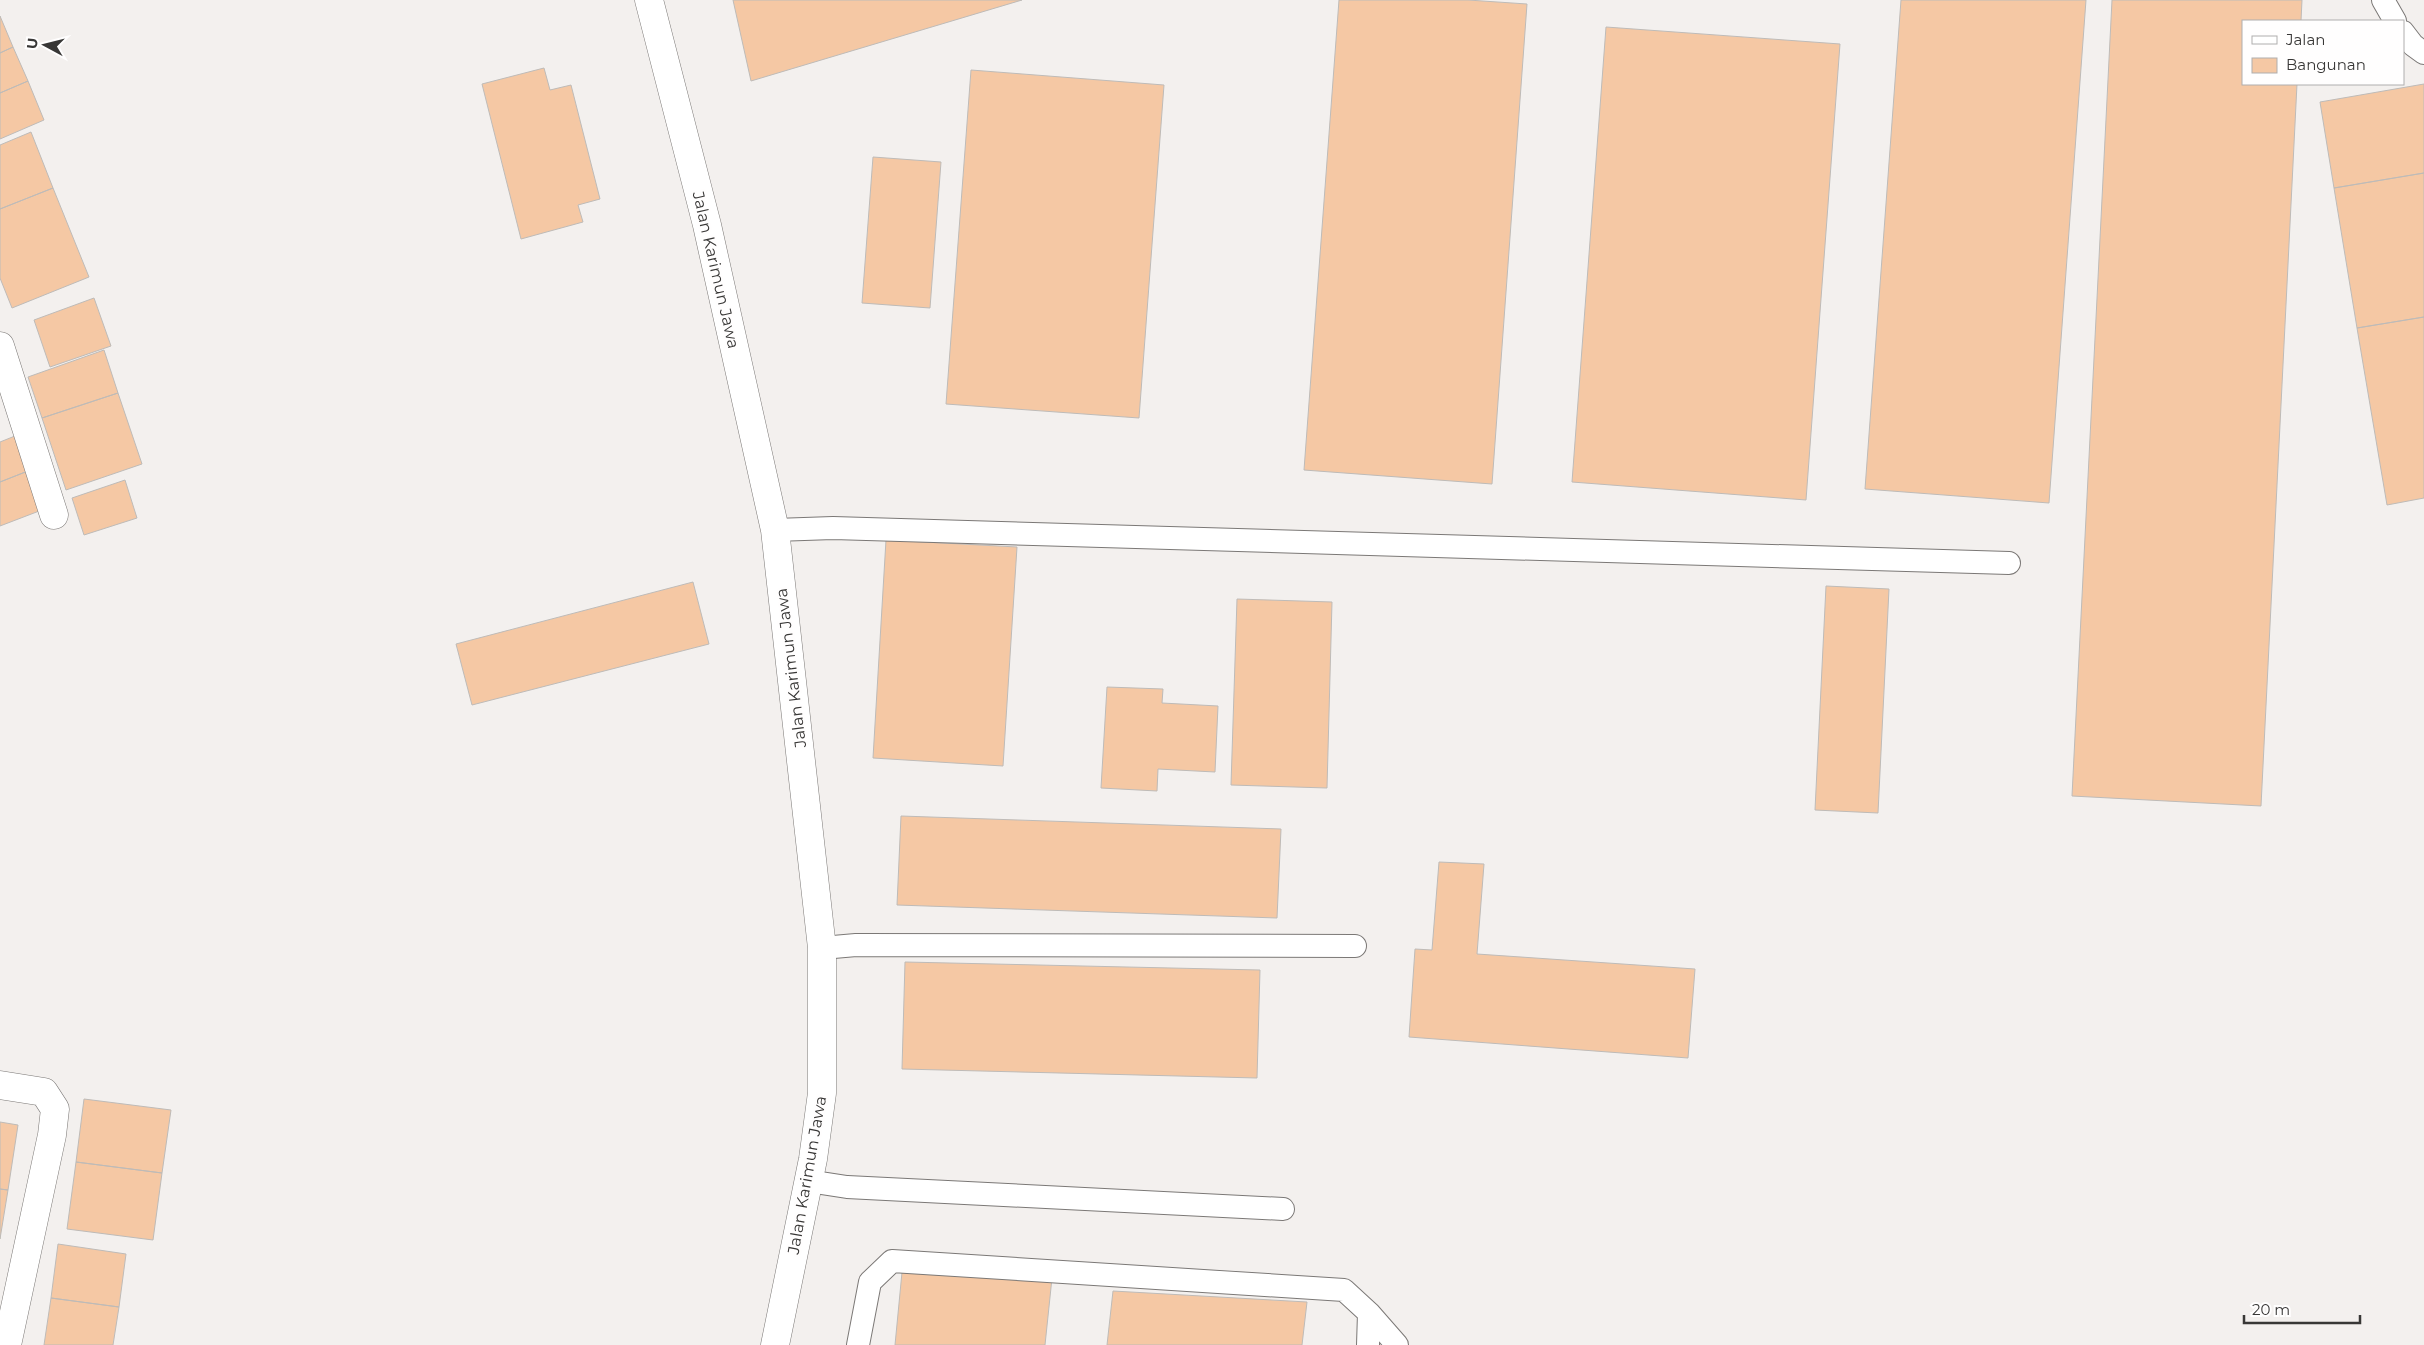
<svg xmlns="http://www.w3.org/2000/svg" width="2424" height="1345" font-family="Montserrat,sans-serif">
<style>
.building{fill:#f5c8a4;stroke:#bebbb8}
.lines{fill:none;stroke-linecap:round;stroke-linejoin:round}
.service-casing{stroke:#7b7876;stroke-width:24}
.minor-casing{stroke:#7b7876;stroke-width:29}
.tertiary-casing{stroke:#7b7876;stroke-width:29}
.service{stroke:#fff;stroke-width:22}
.minor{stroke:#fff;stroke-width:28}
.tertiary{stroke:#fff;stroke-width:28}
.labels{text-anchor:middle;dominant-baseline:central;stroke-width:5;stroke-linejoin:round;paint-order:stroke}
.street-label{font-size:16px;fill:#383736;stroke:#fffefe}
</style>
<rect width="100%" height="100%" fill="#f3f0ee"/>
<path class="building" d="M733,0H1022L751,81Z
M1339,0H1468L1527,4L1492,484L1304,470Z
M1901,0H2086L2049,503L1865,489Z
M2112,0H2302L2301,21H2243V84H2297L2261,806L2072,796Z
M0,16L13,47L0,53Z
M1606,27L1840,44L1806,500L1572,482Z
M13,47L28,81L0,93V53Z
M544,68L550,90L571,85L600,199L578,205L583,222L521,239L482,84Z
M971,70L1164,85L1139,418L946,404Z
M28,81L44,120L0,139V93Z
M2424,84V173L2334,188L2320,102Z
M31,132L53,188L0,209V145Z
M873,157L941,162L930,308L862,303Z
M2424,173V317L2357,328L2334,188Z
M53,188L89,277L12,308L0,278V209Z
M94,298L111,346L50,367L34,320Z
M2424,317V498L2387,505L2357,328Z
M104,350L118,393L42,418L28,377Z
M118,393L142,464L66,490L42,418Z
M20,434L33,469L0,482V442Z
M33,469L47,508L0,526V482Z
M125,480L137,518L84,535L72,498Z
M886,540L1017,547L1003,766L873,758Z
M693,582L709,644L472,705L456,644Z
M1826,586L1889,589L1878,813L1815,810Z
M1237,599L1332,602L1327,788L1231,785Z
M1107,687L1163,689L1162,703L1218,706L1215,772L1158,769L1157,791L1101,788Z
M901,816L1281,829L1277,918L897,905Z
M1439,862L1484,864L1477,954L1695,969L1688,1058L1409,1037L1415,949L1432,950Z
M905,962L1260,970L1257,1078L902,1069Z
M84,1099L171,1110L162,1173L76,1162Z
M0,1122L18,1125L8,1190L0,1189Z
M76,1162L162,1173L153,1240L67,1229Z
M0,1189L8,1190L0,1239Z
M58,1244L126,1254L119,1307L51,1298Z
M903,1262L1052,1278L1045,1345H895Z
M1113,1291L1307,1302L1302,1345H1107Z
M51,1298L119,1307L113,1345H44Z"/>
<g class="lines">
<defs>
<path id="service" d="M2383,0L2395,21
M2403,32L2413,45L2424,53
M775,530L833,528L2009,563
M822,948L856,945L1355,946
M808,1181L847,1187L1283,1209
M1369,1313L1397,1345
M858,1345L870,1282L892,1261L1344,1290L1369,1313L1368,1345"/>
<path id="minor" d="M0,346L54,515
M0,1085L44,1092L55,1109L52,1135L7,1345"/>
<path id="tertiary" d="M649,0L707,225L775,530L822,948V1093L813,1159L775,1345"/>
</defs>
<use href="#service" class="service-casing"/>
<use href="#minor" class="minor-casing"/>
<use href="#tertiary" class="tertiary-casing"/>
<use href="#service" class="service"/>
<use href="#minor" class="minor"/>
<use href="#tertiary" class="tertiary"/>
</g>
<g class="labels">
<g class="street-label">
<text transform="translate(716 270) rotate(77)">Jalan Karimun Jawa</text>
<text transform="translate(791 668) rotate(-97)">Jalan Karimun Jawa</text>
<text transform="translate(807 1175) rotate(-80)">Jalan Karimun Jawa</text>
</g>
</g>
<rect x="2242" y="20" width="162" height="65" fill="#fffefe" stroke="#afaeae"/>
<rect x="2252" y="36" width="25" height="8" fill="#ffffff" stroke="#afaeae"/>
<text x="2286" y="45" font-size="15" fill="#383736">Jalan</text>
<rect x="2252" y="58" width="25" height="15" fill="#f5c8a4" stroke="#afaeae"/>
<text x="2286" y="70" font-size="15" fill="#383736">Bangunan</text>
<g transform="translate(45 45) rotate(277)" stroke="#fffefe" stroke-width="4" paint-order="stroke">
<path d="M0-4L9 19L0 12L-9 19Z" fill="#383736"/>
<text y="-8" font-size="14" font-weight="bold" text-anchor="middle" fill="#383736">U</text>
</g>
<path d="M2244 1315v8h116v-8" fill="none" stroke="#383736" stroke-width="2.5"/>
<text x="2252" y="1315" font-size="15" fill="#383736" stroke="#fffefe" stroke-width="4" paint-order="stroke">20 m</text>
</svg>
